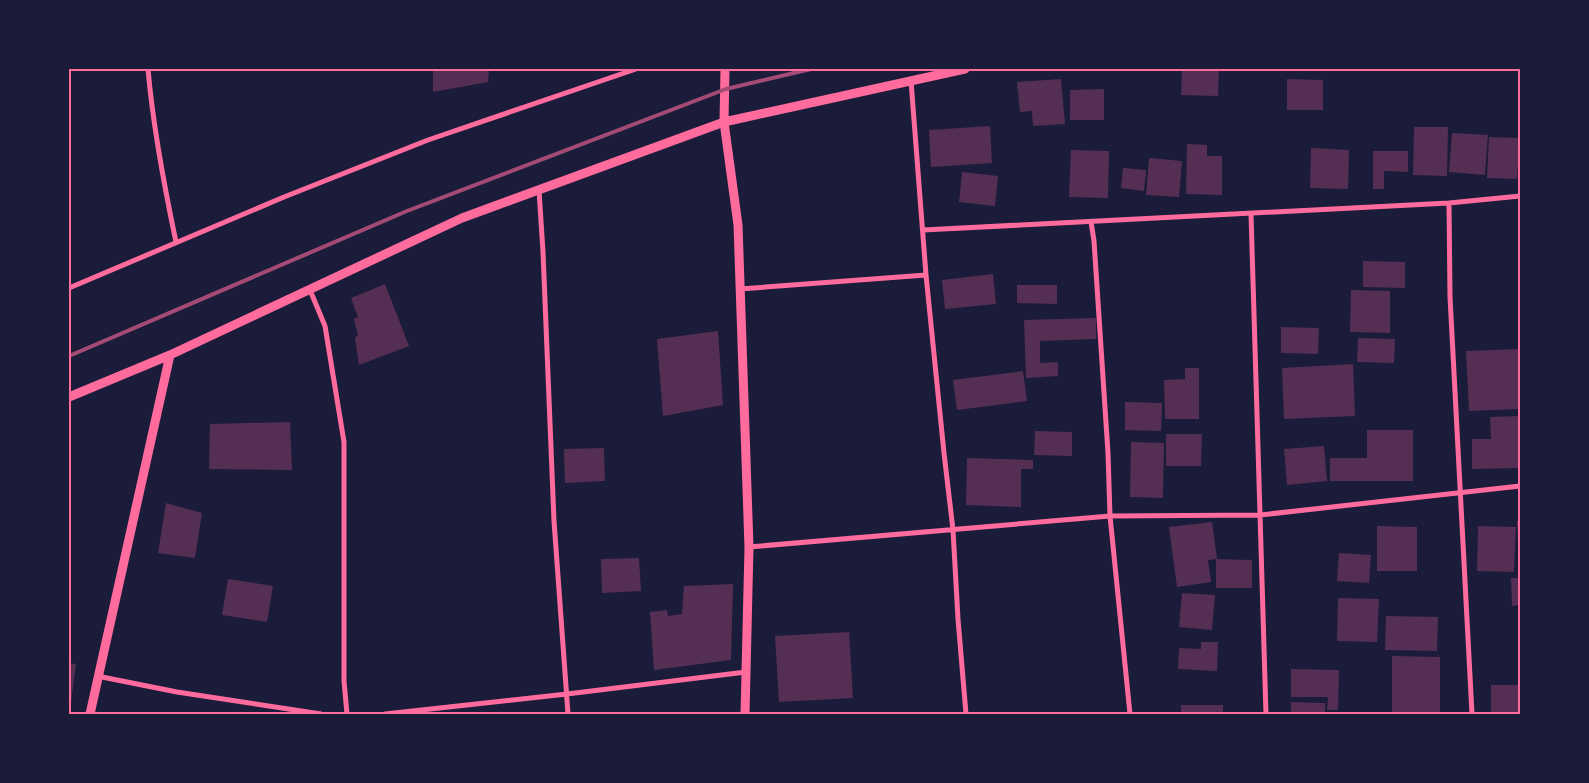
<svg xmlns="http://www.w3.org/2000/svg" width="1589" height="783" font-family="Rubik,sans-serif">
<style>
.building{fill:#542f53}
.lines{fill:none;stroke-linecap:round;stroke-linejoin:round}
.minor{stroke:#ff6b9d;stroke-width:5}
.tertiary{stroke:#ff6b9d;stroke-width:9}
.rail{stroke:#a44b75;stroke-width:4}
.neatline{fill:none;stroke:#ff6b9d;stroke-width:2}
</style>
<rect width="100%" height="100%" fill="#1b1b3a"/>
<path class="building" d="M433,69H489L488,82L433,92Z
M1182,69H1219L1218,96L1181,95Z
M1061,79L1065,124L1033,126L1032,111L1020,112L1017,82Z
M1287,79L1323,80V110H1287Z
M1104,89V120H1070V90Z
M990,126L992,163L931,167L929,130Z
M1414,127H1448L1447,176L1413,175Z
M1452,133L1488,135L1485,175L1449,172Z
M1489,137L1520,138V166H1518L1517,179L1487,178Z
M1187,144L1207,145V156H1222V195L1186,194Z
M1311,148L1349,150L1348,189L1310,188Z
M1071,150L1109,151L1108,198L1069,197Z
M1373,151H1408V172L1384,171V189H1373Z
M1149,158L1182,161L1179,197L1146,195Z
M1123,168L1146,170L1144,191L1121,188Z
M962,172L998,176L995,206L959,202Z
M1363,261L1405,262V288L1363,287Z
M993,274L996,304L945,309L942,280Z
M385,284L409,346L359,365L355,338L358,335L354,319L358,317L351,298Z
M1017,285H1057V304L1017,303Z
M1351,290L1390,291V333L1350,332Z
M1096,318V339L1040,341V363L1058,362V376L1026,378L1024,320Z
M1281,327L1319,328L1318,354L1281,353Z
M718,331L723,405L663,416L657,339Z
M1358,338L1395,339L1394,363L1357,362Z
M1520,349V409L1469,411L1466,351Z
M1353,364L1355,416L1284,419L1282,368Z
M1185,368H1199V419H1165L1164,380L1185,379Z
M1023,371L1027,401L957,410L953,380Z
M1125,402L1162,403L1161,431L1125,430Z
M1520,416V468L1472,469V439H1491L1490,417Z
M290,422L292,470L209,469L210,424Z
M1367,430H1413V481H1330V458H1367Z
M1035,431L1072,432V456L1034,455Z
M1166,434H1202L1201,466H1166Z
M1131,442L1164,443L1163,498L1130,497Z
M1324,446L1327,481L1287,485L1284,449Z
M604,448L605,481L565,483L564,449Z
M967,458L1033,460V469H1021V507L966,505Z
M166,503L202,513L195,558L158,553Z
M1517,521H1520V543H1518Z
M1212,522L1217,559L1208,560L1211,582L1177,587L1169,527Z
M1377,526L1417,527V571H1377Z
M1478,526L1516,527L1514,572L1477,571Z
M1339,553L1371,555L1369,583L1337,581Z
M639,558L641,591L602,593L601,559Z
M1216,559L1252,560V588H1216Z
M1511,578H1520V605L1512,606Z
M228,579L273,586L267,622L222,615Z
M733,584L731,660L654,670L650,612L667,610L668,616L682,614L684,586Z
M1182,593L1215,595L1212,630L1179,627Z
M1338,598L1379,599L1377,642L1337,641Z
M1386,616L1438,617L1437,651L1385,650Z
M849,632L853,698L779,702L775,636Z
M1201,642H1218L1217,671L1178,669L1179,648L1201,649Z
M1392,656L1440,657V714H1392Z
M69,663L76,664L70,710H69Z
M1291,669L1339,670L1338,710H1327L1328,697H1291Z
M1491,685H1520V714H1491Z
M1291,702L1325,703V714H1291Z
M1181,705H1223V714H1181Z"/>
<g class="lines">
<path class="minor" d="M148,69C153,127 164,185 176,242
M911,81L926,275L944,453L953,530L958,619L966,714
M539,190L543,252L554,521L568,714
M1449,203L1450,297L1472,714
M1251,214L1266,714
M1091,222L1094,241L1108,453L1110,516L1130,714
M923,230L1449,203L1520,196
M69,288L284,197L428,140L636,69
M740,289L926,275
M310,290L325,326L344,442V681L347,714
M749,547L1110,516L1260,515L1520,486
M97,676L177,692L321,714
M385,714L567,694L746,672"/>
<path class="tertiary" d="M725,69L724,122L738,225L749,547L745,714
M69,397L170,355L462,218L724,122L965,69
M90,714L170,355"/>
<path class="rail" d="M69,356L407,211L726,89L811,69"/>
</g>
<rect width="1589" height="783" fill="none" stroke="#1b1b3a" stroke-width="140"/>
<rect x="70" y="70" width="1449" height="643" class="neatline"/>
</svg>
